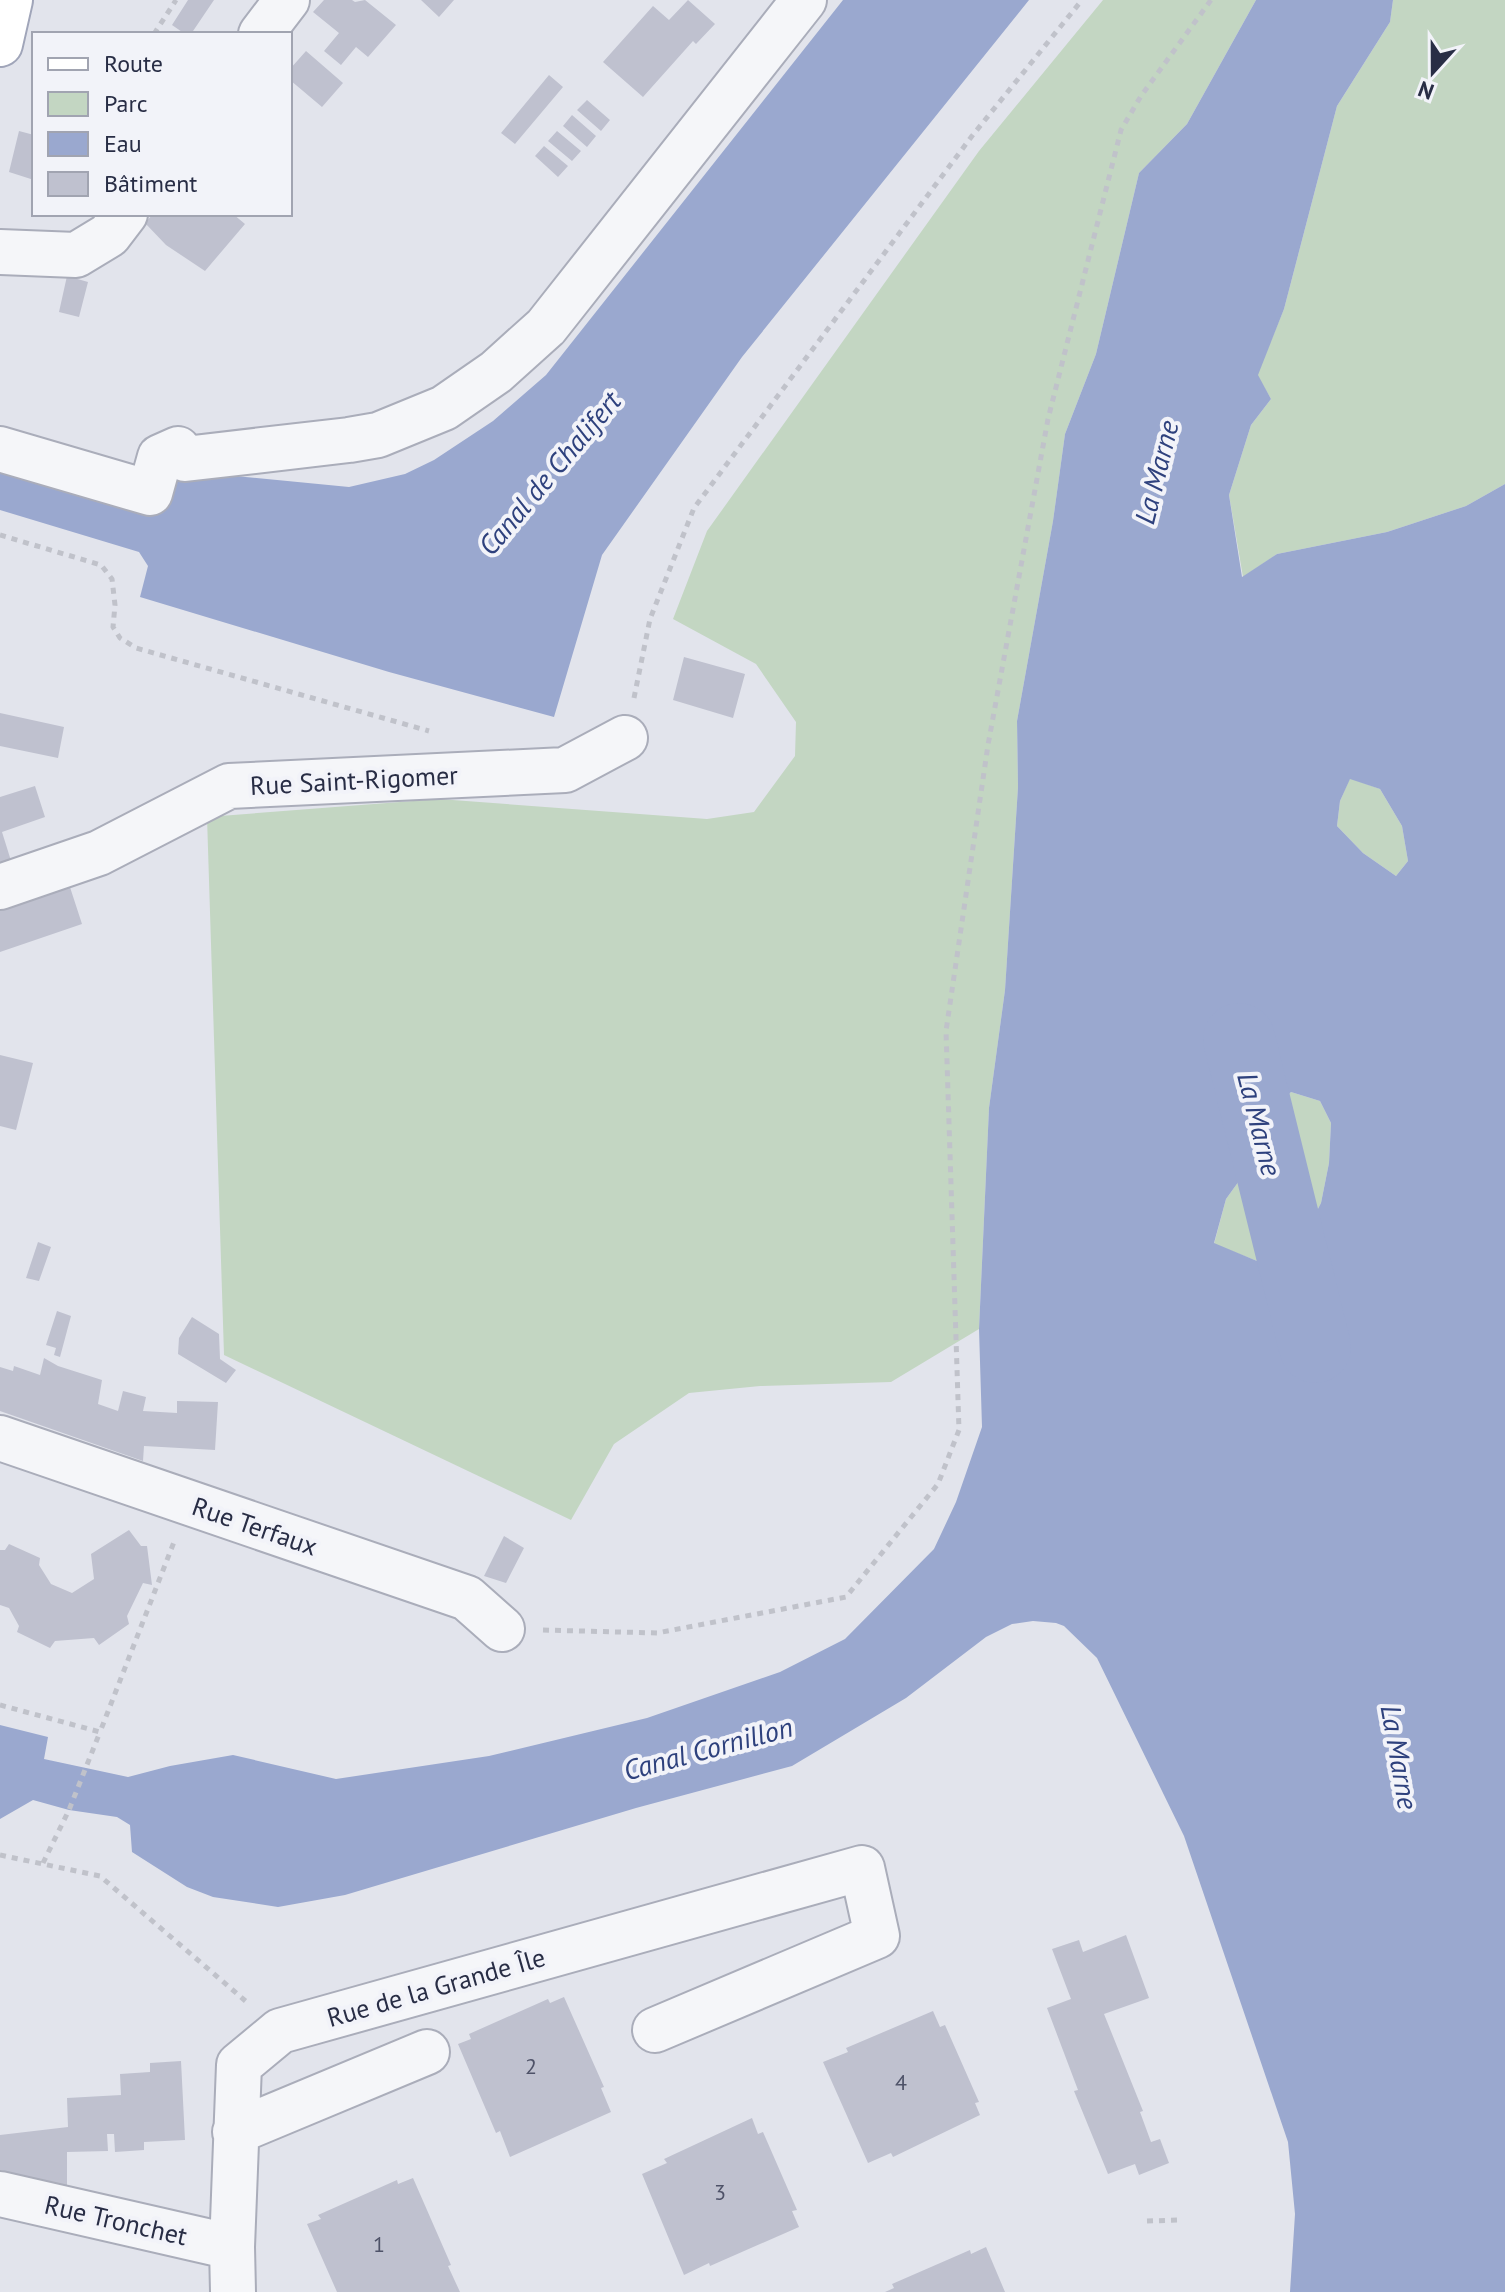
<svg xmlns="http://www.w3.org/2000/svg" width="1505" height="2292" font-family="'PT Sans',sans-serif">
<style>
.green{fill:#c3d6c2}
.water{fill:#9aa8cf;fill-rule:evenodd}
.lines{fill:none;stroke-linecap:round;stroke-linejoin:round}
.river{stroke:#9aa8cf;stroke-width:72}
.building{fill:#bfc1cf}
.minor-casing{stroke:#aaadba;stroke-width:48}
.major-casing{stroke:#a0a5b9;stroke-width:48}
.path{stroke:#c0c2ca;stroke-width:5;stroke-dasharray:6 6;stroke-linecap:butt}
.minor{stroke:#f5f6f9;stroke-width:44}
.major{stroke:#fff;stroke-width:44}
.labels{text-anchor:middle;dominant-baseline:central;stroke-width:8;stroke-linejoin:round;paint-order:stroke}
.number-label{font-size:22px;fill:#4e5268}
.street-label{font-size:26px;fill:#282d45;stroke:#f2f3f9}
.water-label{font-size:28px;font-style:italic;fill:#2e417d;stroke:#f2f3f9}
</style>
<rect width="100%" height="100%" fill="#e2e4ec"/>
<path class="green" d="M1103,0H1256L1187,124L1139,173L1096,354L1065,434L1053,521L1017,721L1018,787L1005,990L989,1108L979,1329L891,1382L760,1386L689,1393L614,1444L571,1520L224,1355L207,817L439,799L707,819L754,812L795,756L796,722L756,664L673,619L707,531L979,151Z
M1393,0H1505V484L1466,506L1387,532L1277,554L1243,577L1229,495L1251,425L1271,399L1257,375L1284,309L1337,106L1390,22Z
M1350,778L1380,789L1402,826L1408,861L1396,876L1363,853L1337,826L1340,801Z
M1291,1092L1320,1101L1331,1123L1329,1163L1321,1203L1304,1236L1283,1261H1257L1214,1244L1226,1199L1252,1163L1269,1115Z"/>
<path class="water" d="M843,0H1029L742,357L602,555L554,717L389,672L140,597L148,566L139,552L0,510V462L173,470L349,487L405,474L434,460L493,421L546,375Z
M1256,0H1393L1390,22L1337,106L1284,309L1258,375L1271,399L1251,425L1229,495L1242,577L1277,554L1387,532L1466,506L1505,484V2292H1290L1295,2214L1288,2142L1184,1836L1097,1658L1064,1626L1056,1623L1033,1621L1012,1624L986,1637L906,1698L792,1766L636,1808L345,1895L278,1907L213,1897L187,1887L132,1852L130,1825L117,1817L69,1810L33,1800L0,1819V1725L48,1737L44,1759L128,1777L170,1766L233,1755L336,1779L489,1756L647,1718L780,1672L845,1639L934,1549L956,1502L982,1427L979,1329L989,1108L1005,990L1018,787L1017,721L1053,521L1065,434L1096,354L1139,173L1187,124ZM1350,779L1380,789L1402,826L1408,861L1396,876L1363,853L1337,826L1340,801ZM1291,1092L1320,1101L1331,1123L1329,1163L1321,1203L1304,1236L1284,1261H1257L1214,1243L1226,1199L1252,1163L1269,1115Z"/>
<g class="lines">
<path class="river" d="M1239,1039L1315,1347"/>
</g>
<path class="building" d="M188,0H214L191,34H185L172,25Z
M324,0H352L355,2L365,0L396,25L368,57L356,47L341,65L324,51L339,33L313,12Z
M421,0H454L439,17Z
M688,0L715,24L696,44L693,41L643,97L603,62L653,6L669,20Z
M306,51L343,83L322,107L290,80V69Z
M549,75L563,87L515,144L501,133Z
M587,100L610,120L601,131L577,110Z
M572,115L596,136L587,147L563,126Z
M19,131L34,135V180L9,172Z
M557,131L581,151L572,161L548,141Z
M544,146L568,166L558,177L535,156Z
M153,214H233L245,224L205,271L166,245L145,223Z
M67,276L88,282L79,317L59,312Z
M684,657L745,674L733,718L673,700Z
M0,713L64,727L58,758L0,746Z
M35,786L45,817L2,832L12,864L0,868V797Z
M67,878L82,924L0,952V901Z
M0,1055L33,1063L16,1130L0,1126Z
M38,1242L51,1247L39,1281L26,1278Z
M57,1311L71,1316L60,1357L54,1355L56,1348L46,1345Z
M192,1317L219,1334L220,1359L236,1370L226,1383L178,1354L179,1338Z
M44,1358L58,1366L102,1380L98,1404L118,1411L123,1391L146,1397L143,1411L177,1413V1401L218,1402L215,1450L144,1446L143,1461L0,1411V1367L13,1371L14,1366L40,1375Z
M129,1530L141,1546H147L152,1585L143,1583L127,1616L129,1624L99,1645L94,1638L55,1641L50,1648L17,1632L19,1626L9,1608L0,1605V1550H5L9,1544L40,1558L39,1565L51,1584L72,1593L94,1579L91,1554Z
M504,1536L524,1548L506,1583L484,1576Z
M1126,1935L1149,1998L1104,2014L1143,2111L1140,2112L1151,2142L1160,2139L1169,2163L1139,2175L1135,2164L1108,2174L1074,2091L1078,2090L1047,2008L1071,1999L1052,1949L1079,1940L1083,1952Z
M564,1997L604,2087L601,2088L611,2112L510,2157L500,2131L496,2133L458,2044L471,2039L469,2034L548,1999L550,2003Z
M933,2011L940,2027L945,2025L979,2102L975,2103L980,2115L893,2157L891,2153L868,2163L823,2062L848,2052L846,2048Z
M181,2061L185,2140L144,2142V2150L115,2152L114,2134H107L108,2151L67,2152V2187L0,2170V2135L68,2127L67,2098L121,2095L120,2074L150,2072V2063Z
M752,2118L758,2134L763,2132L797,2210L792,2211L799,2227L710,2266L709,2263L684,2275L642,2174L667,2163L664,2159Z
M413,2178L451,2265L448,2266L460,2292H337L307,2224L321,2219L318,2215L397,2180L398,2184Z
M986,2247L1005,2292H885L894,2288L892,2284L970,2250L971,2254Z"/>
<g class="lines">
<defs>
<path id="minor" d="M261,34L287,0
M0,252L76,255L109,235L125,214
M0,449L150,493L160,457L178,449L185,459L349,440L378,435L444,408L496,372L546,327L804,0
M0,887L99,853L229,786L565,770L625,738
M0,1438L467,1598L502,1629
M235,2132L427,2052
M0,2194L232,2247
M233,2292L232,2247L239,2065L280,2031L862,1868L877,1936L655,2030"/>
<path id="major" d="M0,44L10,0"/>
</defs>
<use href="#minor" class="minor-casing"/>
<use href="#major" class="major-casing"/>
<path class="path" d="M154,34L176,0
M0,535L101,565L112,579L115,605L113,627L120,638L136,648L429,731
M634,698L650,619L694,508L972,136L1082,0
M543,1630L657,1633L846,1597L938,1484L959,1430L946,1031L988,745L1048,419L1121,130L1141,96L1211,0
M0,1705L100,1732L174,1542
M0,1855L100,1876L249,2004
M43,1863L69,1810L100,1732
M1147,2221L1181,2220"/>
<use href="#minor" class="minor"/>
<use href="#major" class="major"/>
</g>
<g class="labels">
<g class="number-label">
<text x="531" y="2066">2</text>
<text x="901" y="2082">4</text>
<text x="720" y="2192">3</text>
<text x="379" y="2244">1</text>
</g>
<g class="street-label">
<text transform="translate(354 780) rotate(-3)">Rue Saint-Rigomer</text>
<text transform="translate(255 1526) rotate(19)">Rue Terfaux</text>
<text transform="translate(436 1987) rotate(-16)">Rue de la Grande Île</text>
<text transform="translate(116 2220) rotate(13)">Rue Tronchet</text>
</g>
<g class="water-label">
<text transform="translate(1156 472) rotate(-76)">La Marne</text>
<text transform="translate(549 473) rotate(-50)">Canal de Chalifert</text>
<text transform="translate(1260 1124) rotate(76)">La Marne</text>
<text transform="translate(708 1748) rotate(-15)">Canal Cornillon</text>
<text transform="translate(1400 1757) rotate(80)">La Marne</text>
</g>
</g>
<rect x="32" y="32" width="260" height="184" fill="#f2f3f9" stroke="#a1a4b1" stroke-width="2"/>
<rect x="48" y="58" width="40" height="12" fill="#ffffff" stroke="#a1a4b1" stroke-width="2"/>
<text x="104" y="72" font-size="24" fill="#282d45">Route</text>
<rect x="48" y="92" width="40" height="24" fill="#c3d6c2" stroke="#a1a4b1" stroke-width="2"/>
<text x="104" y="112" font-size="24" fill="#282d45">Parc</text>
<rect x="48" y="132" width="40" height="24" fill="#9aa8cf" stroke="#a1a4b1" stroke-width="2"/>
<text x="104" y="152" font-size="24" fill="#282d45">Eau</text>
<rect x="48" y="172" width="40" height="24" fill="#bfc1cf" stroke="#a1a4b1" stroke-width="2"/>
<text x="104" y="192" font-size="24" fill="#282d45">Bâtiment</text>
<g transform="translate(1433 72) rotate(201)" stroke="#f2f3f9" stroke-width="6" paint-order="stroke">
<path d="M0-6L14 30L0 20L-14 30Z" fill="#282d45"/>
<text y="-12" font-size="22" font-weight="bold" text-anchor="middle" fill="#282d45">N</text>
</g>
</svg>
